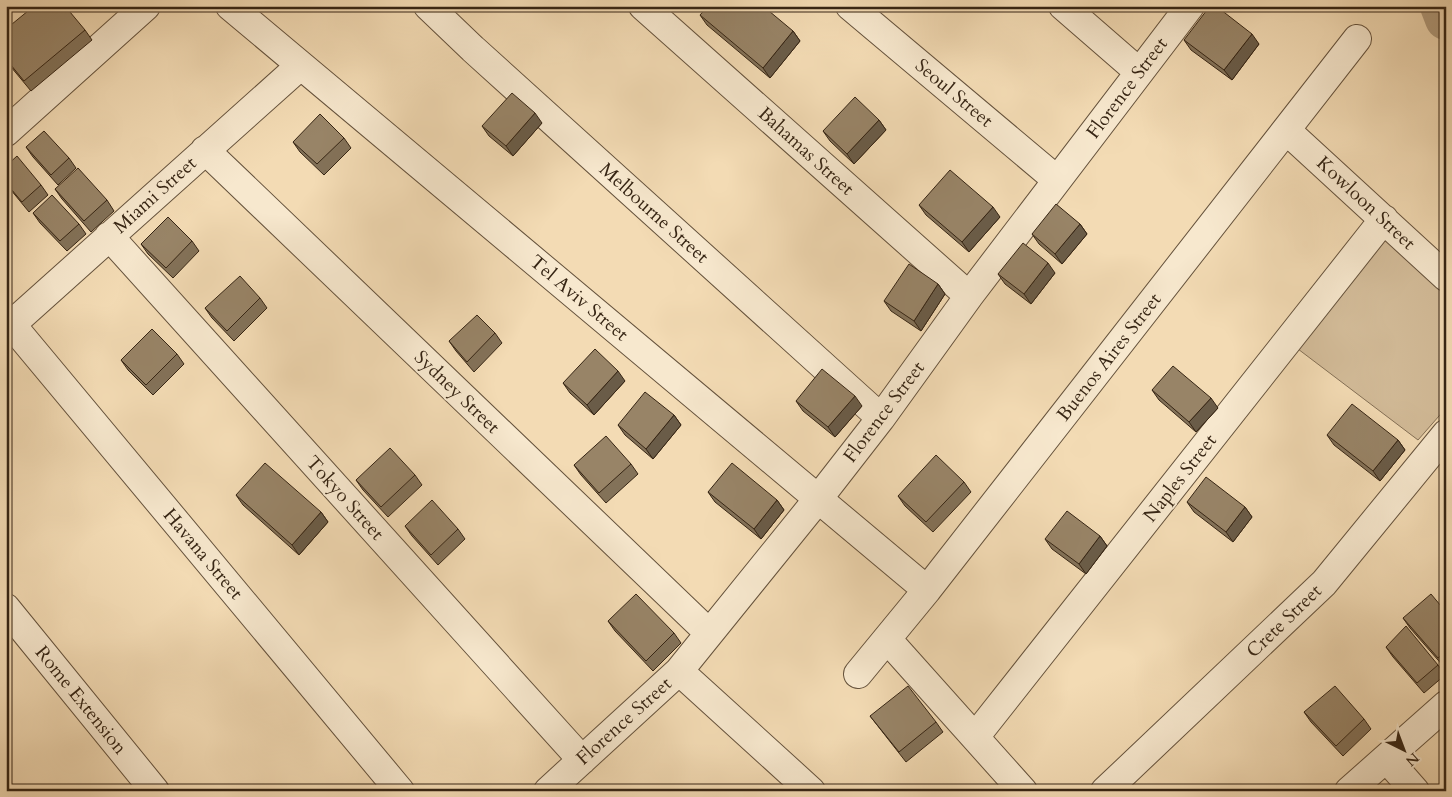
<svg xmlns="http://www.w3.org/2000/svg" width="1452" height="797" font-family="Cardo,serif">
<style>
.green{fill:#d3bc99;stroke:#847056}
.lines{fill:none;stroke-linecap:round;stroke-linejoin:round}
.river{stroke:#b39d7e;stroke-width:42}
.minor-casing{stroke:#65523c;stroke-width:30}
.minor{stroke:#f7e8ce;stroke-width:28}
.wall{fill:#837259;stroke:#362514}
.shaded-wall{fill:#6a5c48;stroke:#362514}
.building{fill:#988467;stroke:#362514}
.labels{text-anchor:middle;dominant-baseline:central;stroke-width:4;stroke-linejoin:round;paint-order:stroke}
.street-label{font-size:19px;fill:#362514;stroke:#f7e8ce}
</style>
<rect width="100%" height="100%" fill="#f3dbb4"/>
<filter id="stains"><feTurbulence type="fractalNoise" baseFrequency=".004" numOctaves="4"/><feColorMatrix values="0 0 0 0 .2 0 0 0 0 .09 0 0 0 0 .02 0 0 0 .5 -.17"/></filter>
<radialGradient id="worn" r=".72"><stop offset=".6" stop-color="#630" stop-opacity="0"/><stop offset="1" stop-color="#630" stop-opacity=".3"/></radialGradient>
<path class="green" d="M1386,239L1446,296V408L1418,440L1298,349Z"/>
<g class="lines">
<path class="river" d="M1441,6L1446,19"/>
<defs>
<path id="minor" d="M230,6L927,590
M428,6L473,49L881,418
M643,6L969,296
M850,6L1057,180
M1063,6L1139,72
M1286,130L1446,277
M6,132L146,6
M205,150L709,633
M109,236L582,760
M6,318L400,791
M12,324L300,66
M6,608L155,791
M887,639L1023,791
M679,671L811,791
M858,674L927,590L1357,39
M975,737L1384,219
M1387,759L1415,791
M548,791L679,671L818,499L881,418L969,296L1190,6
M1105,791L1324,583L1446,434
M1349,791L1446,705"/>
</defs>
<use href="#minor" class="minor-casing"/>
<use href="#minor" class="minor"/>
</g>
<path class="wall" d="M700,15L793,31L800,41L770,78L707,25Z
M6,29L85,30L92,40L31,91L6,61Z
M1184,40L1259,44L1232,80L1191,50Z
M879,120L886,130L854,164L830,141L823,131Z
M542,123L513,156L489,136L482,126Z
M344,138L351,148L324,175L300,152L293,142Z
M26,147L69,158L76,168L58,185L33,157Z
M6,166L41,185L48,195L29,212L6,184Z
M55,189L107,200L114,211L91,232L62,199Z
M919,205L1000,217L969,252L926,215Z
M33,213L79,224L86,234L67,251L40,223Z
M1080,224L1087,234L1062,264L1039,244L1032,234Z
M192,241L199,251L173,278L148,254L141,244Z
M1055,273L1031,304L1005,284L998,274Z
M938,284L945,294L921,331L891,311L884,301Z
M260,298L267,308L234,341L212,318L205,308Z
M495,333L502,343L474,372L456,351L449,341Z
M177,354L184,364L153,395L128,370L121,360Z
M625,381L594,415L570,393L563,383Z
M1152,390L1218,408L1196,432L1159,400Z
M796,401L862,406L835,437L803,411Z
M674,415L681,425L653,459L625,435L618,425Z
M1327,435L1398,440L1405,450L1380,481L1334,445Z
M631,464L638,474L606,503L581,475L574,465Z
M415,475L422,485L388,517L363,490L356,480Z
M964,482L971,492L933,532L905,506L898,496Z
M708,492L777,500L784,510L761,539L715,502Z
M236,495L321,512L328,522L299,555L243,505Z
M1187,502L1245,507L1252,517L1233,542L1194,512Z
M405,526L458,529L465,539L438,565L412,536Z
M1100,536L1107,546L1086,574L1052,549L1045,539Z
M1446,612V668H1445L1410,628L1403,618Z
M608,621L674,633L681,643L653,671L615,631Z
M1386,647L1438,665L1445,675L1424,693L1393,657Z
M1304,712L1364,719L1371,729L1343,756L1311,722Z
M870,716L936,722L943,732L906,762Z"/>
<path class="shaded-wall" d="M793,31L800,41L770,78L763,68Z
M1252,34L1259,44L1232,80L1224,70Z
M535,113L542,123L513,156L506,146Z
M879,120L886,130L854,164L847,154Z
M993,207L1000,217L969,252L962,242Z
M1080,224L1087,234L1062,264L1055,254Z
M1048,263L1055,273L1031,304L1024,294Z
M938,284L945,294L921,331L914,321Z
M618,371L625,381L594,415L587,405Z
M855,396L862,406L835,437L828,427Z
M1211,398L1218,408L1196,432L1189,422Z
M674,415L681,425L653,459L646,449Z
M1398,440L1405,450L1380,481L1373,471Z
M777,500L784,510L761,539L754,529Z
M1245,507L1252,517L1233,542L1226,532Z
M321,512L328,522L299,555L292,545Z
M1100,536L1107,546L1086,574L1079,564Z"/>
<path class="building" d="M34,6H65L85,30L24,81L6,59V29Z
M708,6H763L793,31L763,68L700,15Z
M1210,6H1216L1252,34L1224,70L1184,40Z
M512,93L535,113L506,146L482,126Z
M855,97L879,120L847,154L823,131Z
M320,114L344,138L317,164L293,142Z
M44,131L69,158L51,175L26,147Z
M17,156L41,185L22,202L6,183V166Z
M78,168L107,200L84,221L55,189Z
M950,170L993,207L962,242L919,205Z
M52,195L79,224L60,241L33,213Z
M1056,204L1080,224L1055,254L1032,234Z
M168,217L192,241L166,268L141,244Z
M1023,243L1048,263L1024,294L998,274Z
M909,264L938,284L914,321L884,301Z
M240,276L260,298L227,331L205,308Z
M477,315L495,333L467,362L449,341Z
M152,329L177,354L146,385L121,360Z
M595,349L618,371L587,405L563,383Z
M1173,366L1211,398L1189,422L1152,390Z
M822,369L855,396L828,427L796,401Z
M645,392L674,415L646,449L618,425Z
M1352,404L1398,440L1373,471L1327,435Z
M606,436L631,464L599,493L574,465Z
M390,448L415,475L381,507L356,480Z
M936,455L964,482L926,522L898,496Z
M265,463L321,512L292,545L236,495Z
M732,463L777,500L754,529L708,492Z
M1206,477L1245,507L1226,532L1187,502Z
M432,500L458,529L431,555L405,526Z
M1067,511L1100,536L1079,564L1045,539Z
M636,594L674,633L646,661L608,621Z
M1431,594L1446,612V651L1438,658L1403,618Z
M1406,626L1438,665L1417,683L1386,647Z
M908,686L936,722L899,752L870,716Z
M1335,686L1364,719L1336,746L1304,712Z"/>
<g class="labels">
<g class="street-label">
<text transform="translate(1127 88) rotate(-53)">Florence Street</text>
<text transform="translate(954 93) rotate(40)">Seoul Street</text>
<text transform="translate(806 151) rotate(42)">Bahamas Street</text>
<text transform="translate(155 195) rotate(-42)">Miami Street</text>
<text transform="translate(1366 203) rotate(43)">Kowloon Street</text>
<text transform="translate(654 213) rotate(42)">Melbourne Street</text>
<text transform="translate(579 298) rotate(40)">Tel Aviv Street</text>
<text transform="translate(1109 357) rotate(-52)">Buenos Aires Street</text>
<text transform="translate(457 392) rotate(44)">Sydney Street</text>
<text transform="translate(884 412) rotate(-53)">Florence Street</text>
<text transform="translate(1180 478) rotate(-52)">Naples Street</text>
<text transform="translate(345 498) rotate(48)">Tokyo Street</text>
<text transform="translate(203 554) rotate(50)">Havana Street</text>
<text transform="translate(1284 621) rotate(-44)">Crete Street</text>
<text transform="translate(81 700) rotate(51)">Rome Extension</text>
<text transform="translate(624 721) rotate(-42)">Florence Street</text>
</g>
</g>
<rect width="1452" height="797" fill="none" stroke="#f3dbb4" stroke-width="25"/>
<rect x="8" y="8" width="1437" height="782" fill="none" stroke="#362514" stroke-width="2.5"/>
<rect x="12" y="12" width="1427" height="772" fill="none" stroke="#362514"/>
<g transform="translate(1404 750) rotate(138)" stroke="#f7e8ce" stroke-width="4" paint-order="stroke">
<path d="M0-4L9 19L0 12L-9 19Z" fill="#362514"/>
<text y="-8" font-size="14" font-weight="bold" text-anchor="middle" fill="#362514">N</text>
</g>
<rect width="100%" height="100%" filter="url(#stains)"/>
<rect width="100%" height="100%" fill="url(#worn)"/>
</svg>
